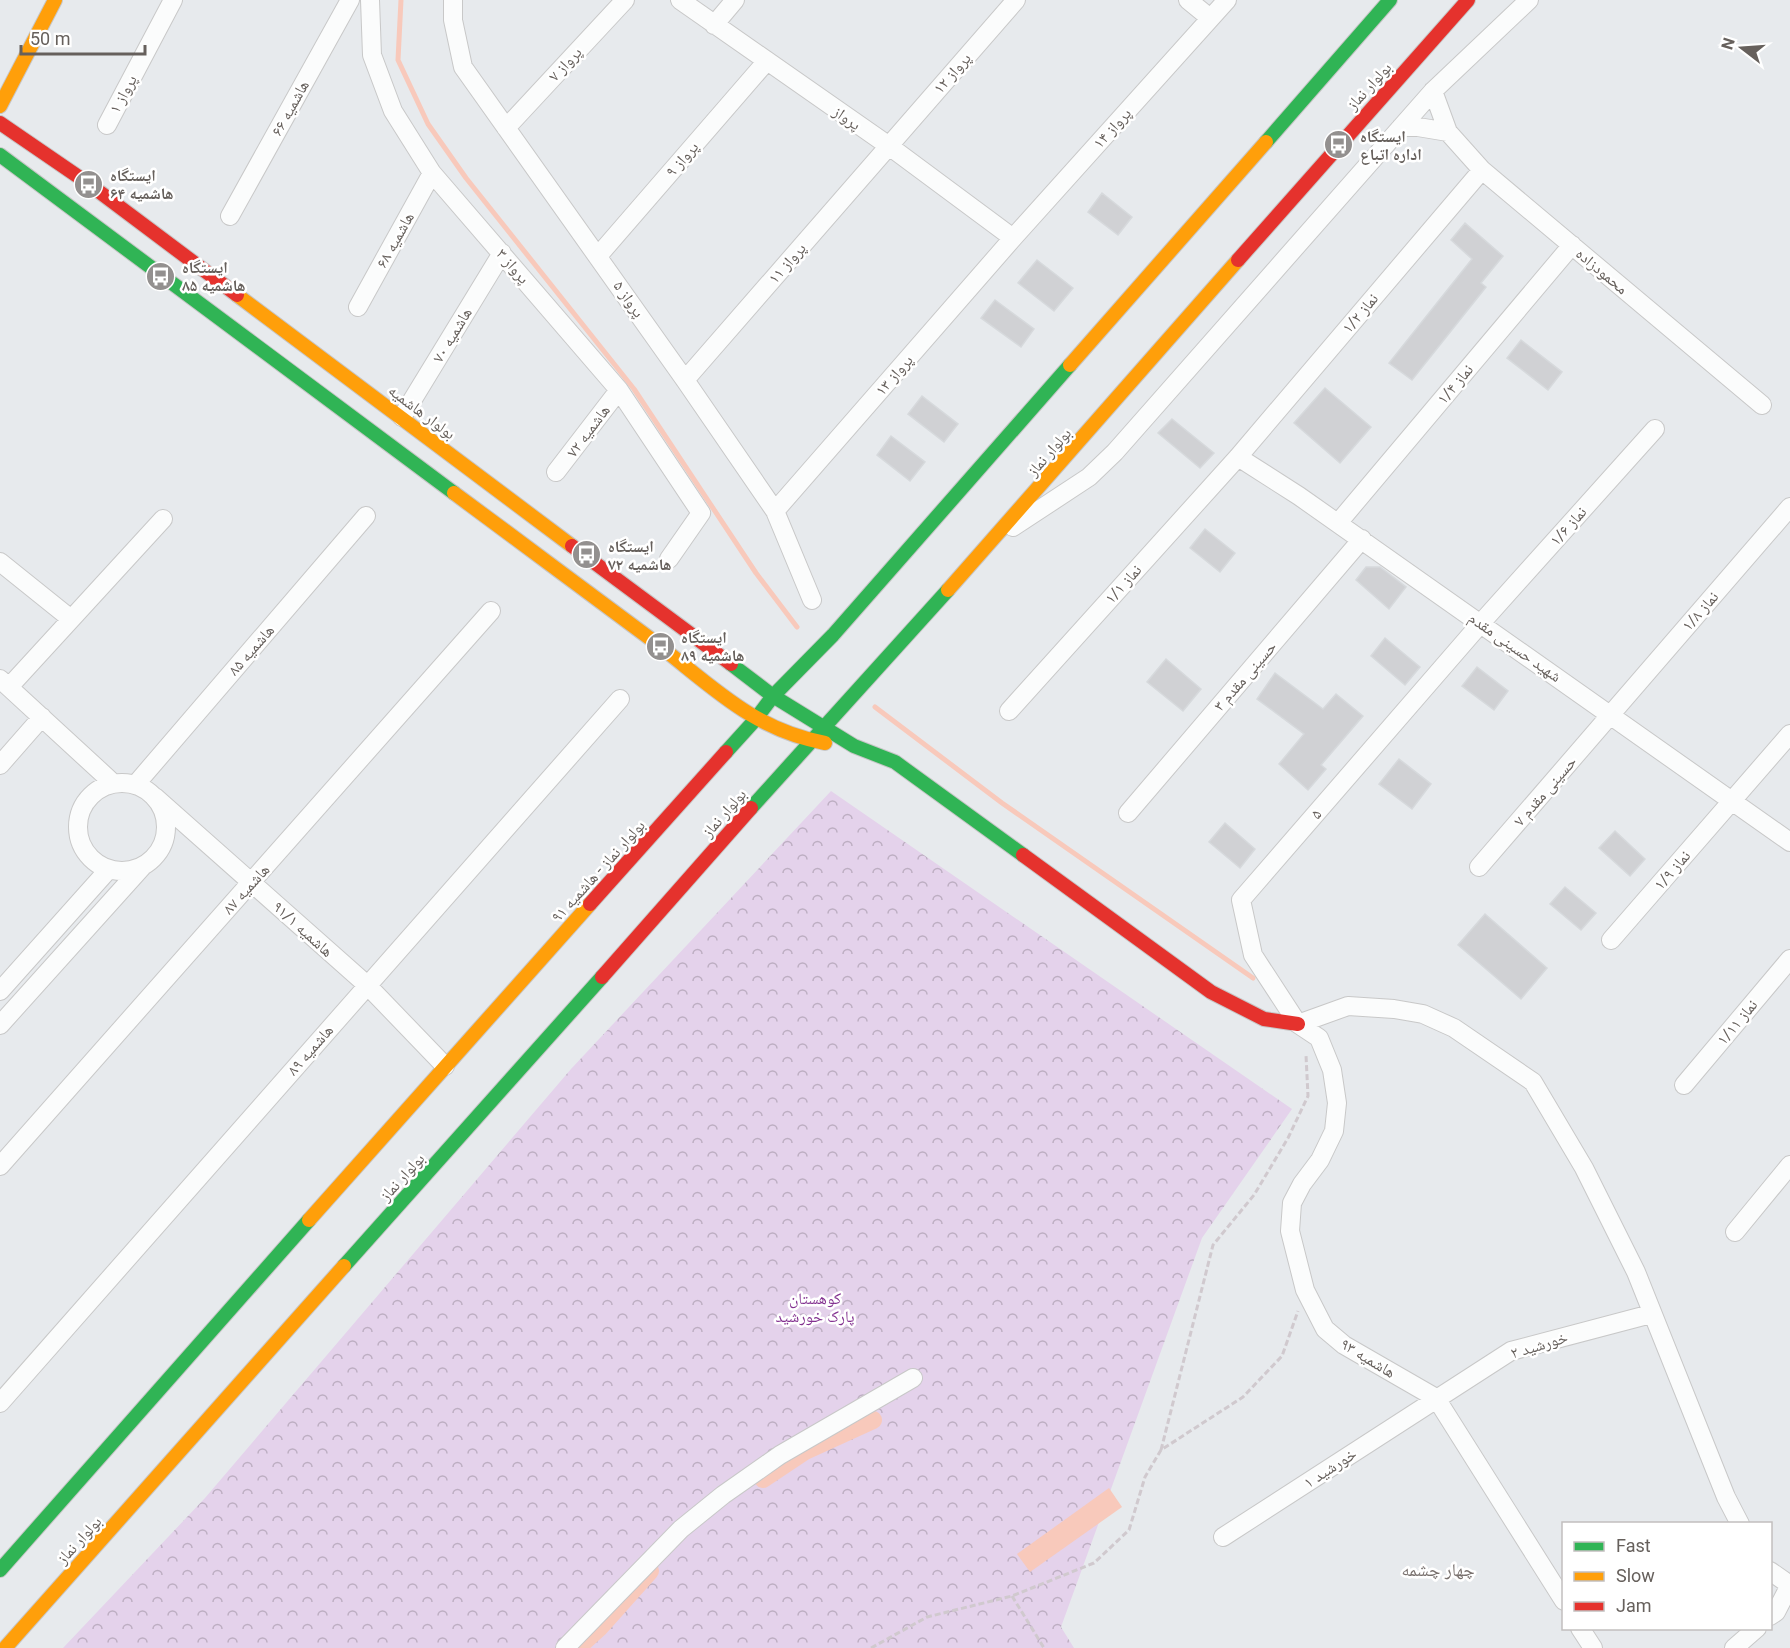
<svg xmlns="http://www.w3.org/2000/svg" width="1790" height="1648" font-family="Roboto,'Noto Naskh Arabic',sans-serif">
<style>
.park{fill:url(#park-crowns)}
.water{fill:#f8c9bb}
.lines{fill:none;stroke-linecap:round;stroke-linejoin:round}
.stream{stroke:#f8c9bb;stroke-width:5}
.canal{stroke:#f8c9bb;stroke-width:18}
.building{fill:#d0d1d4;stroke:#d6d9dc;stroke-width:1.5}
.street-casing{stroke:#c8c8c8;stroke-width:20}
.fast-casing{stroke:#c7c6c6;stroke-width:16}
.slow-casing{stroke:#c7c6c6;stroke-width:16}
.jam-casing{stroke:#c7c6c6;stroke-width:16}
.path{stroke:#d0c9ce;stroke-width:3;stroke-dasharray:6 3;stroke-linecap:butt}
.street{stroke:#fbfcfc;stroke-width:18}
.fast{stroke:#30b455;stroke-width:14}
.slow{stroke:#ff9f0a;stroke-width:14}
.jam{stroke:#e5322d;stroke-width:14}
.labels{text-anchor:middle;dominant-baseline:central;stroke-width:5;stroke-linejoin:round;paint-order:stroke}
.street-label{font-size:16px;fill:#66605c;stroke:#fff}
.poi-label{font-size:16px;font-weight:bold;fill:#66605c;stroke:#fff;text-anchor:start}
.park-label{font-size:16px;fill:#833190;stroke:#fff}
.neighbourhood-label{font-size:18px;fill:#78706d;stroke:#fff}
</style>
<defs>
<pattern id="park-crowns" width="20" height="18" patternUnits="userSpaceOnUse" patternTransform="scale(1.5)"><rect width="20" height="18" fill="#e4d2eb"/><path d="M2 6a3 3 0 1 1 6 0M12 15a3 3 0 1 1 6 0" fill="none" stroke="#bdaec2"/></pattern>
</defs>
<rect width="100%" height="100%" fill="#e7eaed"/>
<path class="park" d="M831,791L1292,1109L1202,1238L1061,1627L1074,1648H63L205,1498L571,1069Z"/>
<path class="water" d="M1109,1488L1122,1507L1030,1572L1017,1554Z"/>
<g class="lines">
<path class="stream" d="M401,0L398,60L428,124L466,178L634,389L756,573L797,627
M875,707L1002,803L1253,978"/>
<path class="canal" d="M763,1479L805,1451L873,1420
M577,1648L600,1627L650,1571"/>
</g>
<path class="building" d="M1102,193L1132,217L1118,235L1088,212Z
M1465,223L1503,256L1481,283L1486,287L1412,380L1389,363L1472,259L1451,240Z
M1037,260L1073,288L1054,311L1018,283Z
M995,300L1034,329L1021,347L981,318Z
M1521,340L1562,372L1548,390L1507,358Z
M1325,388L1371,427L1340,463L1294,423Z
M922,396L958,424L944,442L908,414Z
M1172,419L1214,453L1200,468L1158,433Z
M891,436L925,462L910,481L877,455Z
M1205,529L1235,553L1220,572L1190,548Z
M1366,567H1380L1406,587L1389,609L1356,580Z
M1385,638L1420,667L1405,685L1371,656Z
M1166,659L1201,689L1183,711L1147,682Z
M1477,667L1508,691L1494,710L1462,686Z
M1275,673L1323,709L1336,694L1363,716L1321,765L1326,769L1308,790L1279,764L1304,734L1257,699Z
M1399,759L1431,784L1412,809L1379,784Z
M1225,823L1255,849L1240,868L1209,842Z
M1615,831L1645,859L1630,876L1599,848Z
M1565,887L1596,913L1581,930L1550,904Z
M1485,914L1547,968L1521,999L1458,945Z"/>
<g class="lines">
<defs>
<path id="street" d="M370,0L372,55L393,111L432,173L619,390L701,513L669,559
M453,0V20L463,67L685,380L775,511L812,600
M680,0L889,146L1013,238
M1188,0L1210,18
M714,25L735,0
M1433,91L1448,132L1482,170L1762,405
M107,125L173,0
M1401,127H1418L1448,132
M506,128L625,0
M230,216L350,0
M598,256L766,62
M358,307L432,173
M685,380L1016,0
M402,417L502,253
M1238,457L1299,496L1790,842
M556,472L619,390
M775,511L1013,238L1227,0
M1338,523L1572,245
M1013,527L1089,477L1115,452L1433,91L1529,0
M0,562L71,619
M0,679L113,783
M9,687L163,519
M1009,711L1238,457L1482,170
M0,765L42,717
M78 827a44 44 0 1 1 88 0a44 44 0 1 1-88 0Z
M136,784L366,516
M155,797L367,985L445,1066
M1128,813L1362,539
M1479,867L1790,507
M1611,940L1790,734
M0,991L109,869
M1298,1024L1348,1006L1394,1009L1423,1014L1454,1028L1533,1082L1584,1168L1636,1272L1726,1497L1740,1524
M0,1025L143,866
M1684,1085L1790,959
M0,1166L491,611
M1735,1232L1790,1165
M0,1403L620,699
M1223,1537L1511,1351L1651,1314
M1770,1571L1790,1585
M1564,1601L1436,1398L1344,1345L1325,1329L1305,1290L1290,1231L1292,1203L1302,1184L1320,1160L1334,1131L1337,1103L1332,1070L1319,1038L1298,1024L1253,955L1241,900L1481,623L1655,429
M1770,1616L1776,1612L1790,1585
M1580,1628L1593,1648
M565,1648L681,1529L723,1495L780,1455L913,1378
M1734,1648L1757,1628"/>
<path id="fast" d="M1266,142L1390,0
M0,155L454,493
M731,664L773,696L854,746L895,762L1023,855
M726,752L755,720L773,696L833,635L1070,365
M751,808L948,590
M344,1266L602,977
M0,1570L309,1220"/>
<path id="slow" d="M0,106L55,0
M237,295L572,546
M1070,365L1266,142
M454,493C519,541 583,589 648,637C707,681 749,729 825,743
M948,590L1238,260
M309,1220L590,904
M5,1648L344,1266"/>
<path id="jam" d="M0,123L89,184L237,295
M1238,260L1468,0
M572,546L731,664
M1023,855L1211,992L1264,1019L1298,1024
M590,904L726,752
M602,977L751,808"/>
</defs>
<use href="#street" class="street-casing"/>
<use href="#fast" class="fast-casing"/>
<use href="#slow" class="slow-casing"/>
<use href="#jam" class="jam-casing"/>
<path class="path" d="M1161,1450L1213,1245L1254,1195L1288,1138L1308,1096L1306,1055
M1012,1596L1044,1648
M871,1648L927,1617L1012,1596L1094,1563L1129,1530L1145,1477L1161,1450L1243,1397L1282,1356L1298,1311"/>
<use href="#street" class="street"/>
<use href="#fast" class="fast"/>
<use href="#slow" class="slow"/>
<use href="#jam" class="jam"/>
</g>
<defs>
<symbol id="bus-disc" viewBox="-11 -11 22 22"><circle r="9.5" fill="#93908f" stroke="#fff"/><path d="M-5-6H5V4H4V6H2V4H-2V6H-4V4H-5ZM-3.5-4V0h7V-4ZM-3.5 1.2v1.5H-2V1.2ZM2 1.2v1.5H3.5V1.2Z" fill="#fff"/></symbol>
</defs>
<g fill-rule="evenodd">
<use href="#bus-disc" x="1322" y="128" width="33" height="33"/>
<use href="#bus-disc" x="72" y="168" width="33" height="33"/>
<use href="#bus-disc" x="144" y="260" width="33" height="33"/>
<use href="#bus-disc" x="570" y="538" width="33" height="33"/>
<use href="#bus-disc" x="644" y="630" width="33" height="33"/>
</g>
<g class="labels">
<g class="street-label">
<text transform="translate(565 64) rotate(-47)">پرواز ۷</text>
<text transform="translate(952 73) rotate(-49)">پرواز ۱۲</text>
<text transform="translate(1369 86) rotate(-48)">بولوار نماز</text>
<text transform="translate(123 94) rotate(-62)">پرواز ۱</text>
<text transform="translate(290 108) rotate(-61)">هاشمیه ۶۶</text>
<text transform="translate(847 118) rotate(35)">پرواز</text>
<text transform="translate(1112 128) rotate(-48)">پرواز ۱۴</text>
<text transform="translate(682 159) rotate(-49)">پرواز ۹</text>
<text transform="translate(395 240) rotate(-61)">هاشمیه ۶۸</text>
<text transform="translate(787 263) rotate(-49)">پرواز ۱۱</text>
<text transform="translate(513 266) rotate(49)">پرواز ۳</text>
<text transform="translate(1602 271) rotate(40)">محمودزاده</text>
<text transform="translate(629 299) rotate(55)">پرواز ۵</text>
<text transform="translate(1360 313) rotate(-50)">نماز ۱/۲</text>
<text transform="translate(452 335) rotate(-59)">هاشمیه ۷۰</text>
<text transform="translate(894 375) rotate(-49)">پرواز ۱۳</text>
<text transform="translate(1455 384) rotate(-50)">نماز ۱/۴</text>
<text transform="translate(422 412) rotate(37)">بولوار هاشمیه</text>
<text transform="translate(588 431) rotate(-53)">هاشمیه ۷۲</text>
<text transform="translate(1049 452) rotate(-49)">بولوار نماز</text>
<text transform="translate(1568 526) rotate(-48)">نماز ۱/۶</text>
<text transform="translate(1123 584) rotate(-48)">نماز ۱/۱</text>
<text transform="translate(1700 611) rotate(-49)">نماز ۱/۸</text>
<text transform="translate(1515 647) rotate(35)">شهید حسینی مقدم</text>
<text transform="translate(251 650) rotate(-49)">هاشمیه ۸۵</text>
<text transform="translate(1245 676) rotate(-49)">حسینی مقدم ۳</text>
<text transform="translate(1545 791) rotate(-49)">حسینی مقدم ۷</text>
<text transform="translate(724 813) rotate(-49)">بولوار نماز</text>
<text transform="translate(1316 814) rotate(-49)">۵</text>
<text transform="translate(1672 870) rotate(-49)">نماز ۱/۹</text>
<text transform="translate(598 871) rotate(-48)">بولوار نماز - هاشمیه ۹۱</text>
<text transform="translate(246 889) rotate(-48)">هاشمیه ۸۷</text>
<text transform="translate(303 929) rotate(42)">هاشمیه ۹۱/۱</text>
<text transform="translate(1737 1022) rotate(-50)">نماز ۱/۱۱</text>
<text transform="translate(310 1050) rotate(-49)">هاشمیه ۸۹</text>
<text transform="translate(402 1177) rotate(-48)">بولوار نماز</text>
<text transform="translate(1539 1345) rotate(-17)">خورشید ۲</text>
<text transform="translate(1368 1358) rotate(31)">هاشمیه ۹۳</text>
<text transform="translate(1330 1468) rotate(-33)">خورشید ۱</text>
<text transform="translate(79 1540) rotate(-48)">بولوار نماز</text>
</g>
<g class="poi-label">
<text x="1360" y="136">ایستگاه<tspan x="1360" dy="18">اداره اتباع</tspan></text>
<text x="110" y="175">ایستگاه<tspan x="110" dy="18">هاشمیه ۶۴</tspan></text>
<text x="182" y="267">ایستگاه<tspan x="182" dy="18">هاشمیه ۸۵</tspan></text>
<text x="608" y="546">ایستگاه<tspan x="608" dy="18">هاشمیه ۷۲</tspan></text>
<text x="681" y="637">ایستگاه<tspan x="681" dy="18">هاشمیه ۸۹</tspan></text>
</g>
<g class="park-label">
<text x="815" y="1298">کوهستان<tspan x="815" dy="18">پارک خورشید</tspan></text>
</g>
<g class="neighbourhood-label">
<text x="1438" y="1569">چهار چشمه</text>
</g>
</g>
<rect x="1562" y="1522" width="210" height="108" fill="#ffffff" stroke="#c2bfbe" stroke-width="1.5"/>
<rect x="1574" y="1542" width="30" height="9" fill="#30b455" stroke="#c2bfbe" stroke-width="1.5"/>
<text x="1616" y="1552" font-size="18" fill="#66605c">Fast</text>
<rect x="1574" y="1572" width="30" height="9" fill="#ff9f0a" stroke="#c2bfbe" stroke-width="1.5"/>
<text x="1616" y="1582" font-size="18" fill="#66605c">Slow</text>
<rect x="1574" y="1602" width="30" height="9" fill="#e5322d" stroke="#c2bfbe" stroke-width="1.5"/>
<text x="1616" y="1612" font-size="18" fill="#66605c">Jam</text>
<g transform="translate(1742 48) rotate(287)" stroke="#ffffff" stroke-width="4.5" paint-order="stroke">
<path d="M0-4.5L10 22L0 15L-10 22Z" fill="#66605c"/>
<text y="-9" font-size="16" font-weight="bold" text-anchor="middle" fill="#66605c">N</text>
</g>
<path d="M21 45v9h124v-9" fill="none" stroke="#66605c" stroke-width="3"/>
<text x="30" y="45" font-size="18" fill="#66605c" stroke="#ffffff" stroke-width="4.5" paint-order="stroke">50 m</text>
</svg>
